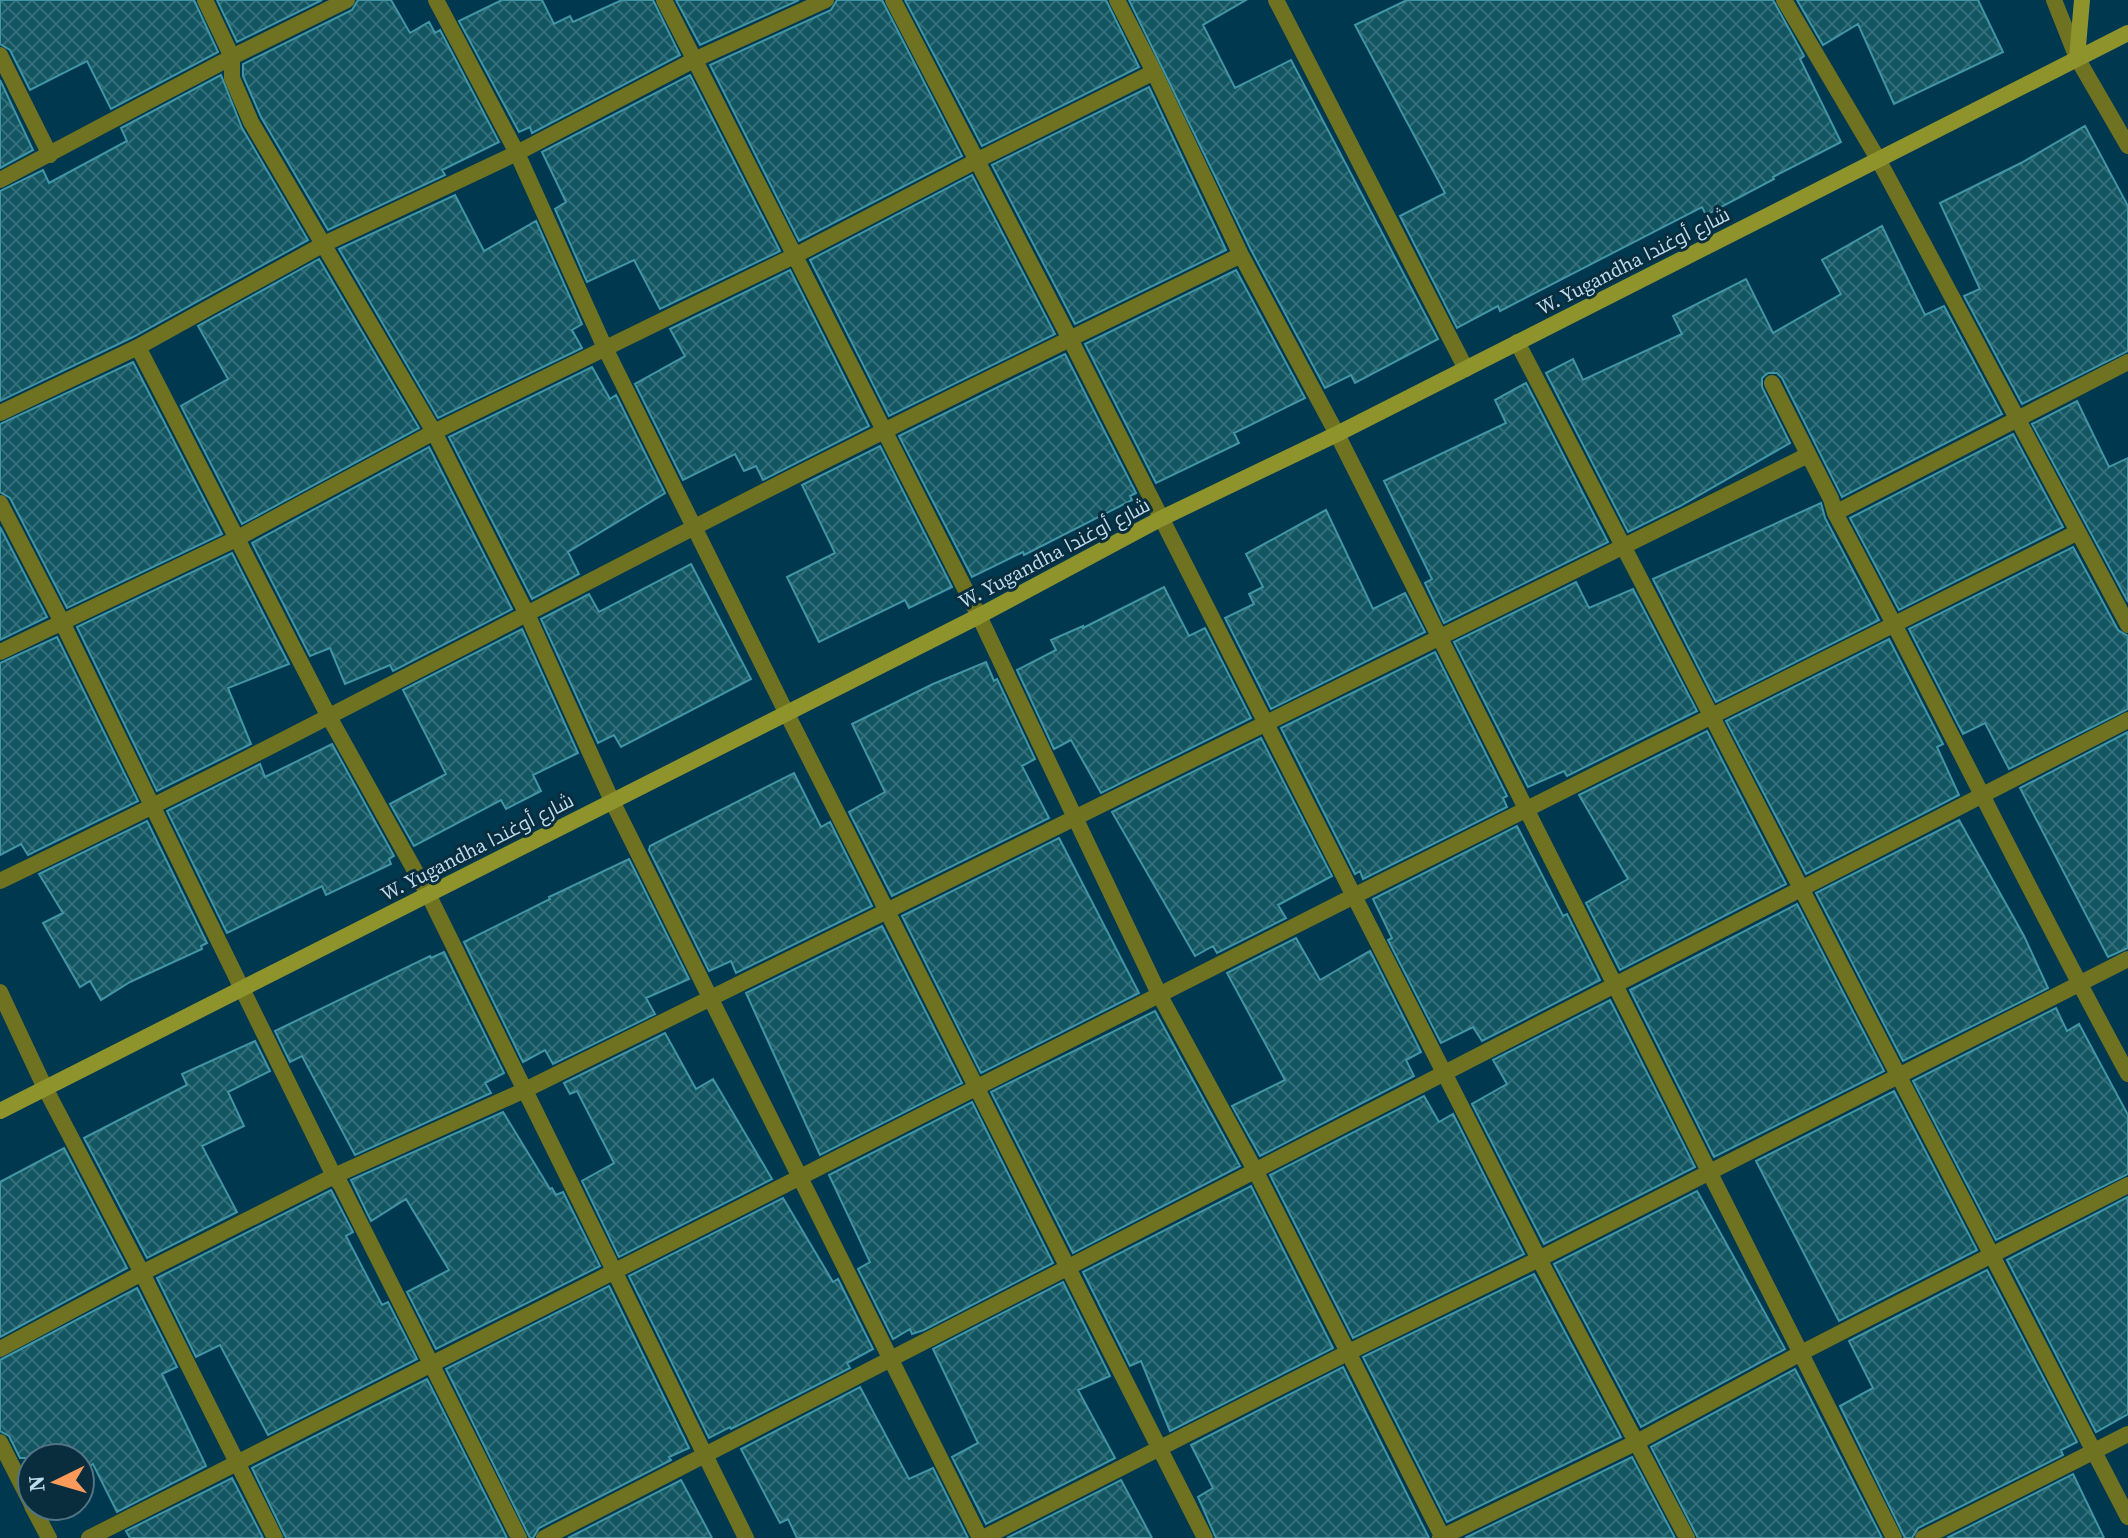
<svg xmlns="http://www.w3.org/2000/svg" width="2128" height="1538" font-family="'Source Serif 4',Cairo,serif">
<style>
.building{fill:url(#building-cross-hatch);stroke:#4295a5;stroke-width:2}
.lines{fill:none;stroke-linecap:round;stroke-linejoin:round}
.lane{stroke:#6e7221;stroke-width:16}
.street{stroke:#6e7221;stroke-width:16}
.secondary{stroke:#8f932c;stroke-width:16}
.labels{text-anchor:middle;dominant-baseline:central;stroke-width:6;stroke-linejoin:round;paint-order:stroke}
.street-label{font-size:20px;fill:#bcdcee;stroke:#092d3d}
</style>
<defs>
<pattern id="building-cross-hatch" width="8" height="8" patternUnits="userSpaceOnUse" patternTransform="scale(2)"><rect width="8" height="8" fill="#125662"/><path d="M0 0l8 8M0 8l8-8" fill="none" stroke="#336e79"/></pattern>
</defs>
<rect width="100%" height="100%" fill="#00384f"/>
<path class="building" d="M0,0H194L218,52L111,109L87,61L30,90L10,50L0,44Z
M217,0H322L237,42Z
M358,0H391L410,33L429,22L435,33L440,30L499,142L442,170L445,175L328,230L261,117L243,76V64L352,10Z
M502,0H542L554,24L570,16L573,22L622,0H653L680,55L532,133L530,127L519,132L459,21Z
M676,0H799L700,45Z
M837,0H882L962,156L799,241L710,65L831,10Z
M905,0H1106L1139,67L982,146Z
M1129,0H1246L1203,25L1235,88L1291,60L1438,339L1355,383L1351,375L1325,388L1251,250Z
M1407,0H1773L1804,56L1800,59L1841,142L1773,177L1774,179L1706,215L1702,207L1500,311L1498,306L1457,328L1400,216L1445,193L1355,25Z
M1797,0H1978L2003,52L1894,104L1858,24L1823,45Z
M221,75L242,128L308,240L133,337L0,401V191L43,170L49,183L127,141L121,128Z
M690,75L780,251L660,309L634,260L587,282L555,209L566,202L542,152Z
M0,80L33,150L0,168Z
M1149,87L1226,250L1075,324L992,165Z
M2085,126L2128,206V351L2022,404L1964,296L1980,289L1940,203L2021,163Z
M972,175L1055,334L889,416L810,260Z
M455,195L484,251L536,221L582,324L572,330L582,348L438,418L339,249Z
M1882,226L1925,315L1944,306L2002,414L1842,497L1782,378L1777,373H1768L1762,378V387L1790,443L1680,506L1628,532L1546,373L1573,359L1583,380L1682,334L1673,316L1746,279L1773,333L1841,294L1822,260Z
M319,259L419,428L242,524L181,406L228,379L198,326Z
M790,270L869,426L763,480L756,466L744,471L735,454L683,480L635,384L685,356L670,329Z
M1236,270L1305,398L1234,433L1239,443L1156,483L1085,344Z
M1065,354L1136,493L1130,496L1132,500L1024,555L1023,552L972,577L899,436Z
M133,362L222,534L67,608L10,498L0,492V424Z
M592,367L610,399L616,395L665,493L568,552L579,574L532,599L449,437Z
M1526,383L1608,542L1444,623L1425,583L1432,579L1384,481L1506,423L1495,400Z
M2077,401L2109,467L2128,458V602L2032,424Z
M2013,434L2063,527L1899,610L1850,518Z
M880,446L952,587L909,608L905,600L819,642L787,577L835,553L802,485Z
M429,447L512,609L393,671L390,665L345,684L330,648L310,656L252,543Z
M1821,503L1825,518L1879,620L1716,702L1653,579Z
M1326,510L1373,609L1405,593L1425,632L1271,709L1225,618L1254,604L1249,594L1263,587L1246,554Z
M0,527L47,617L0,640Z
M2073,547L2118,630L2128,636V709L2009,769L1985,723L1963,734L1909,629Z
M232,553L289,664L228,688L251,744L157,791L77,627Z
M691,564L751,679L621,747L614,735L598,743L541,619L589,594L599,612Z
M1576,582L1589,608L1633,589L1697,711L1567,776L1564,771L1528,787L1454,642Z
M1164,587L1189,636L1205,628L1251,718L1101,793L1071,740L1054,749L1017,670L1056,650L1051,640L1083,626V628Z
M522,629L578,753L533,775L541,791L506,809L501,800L414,846L390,804L446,774L403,690Z
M57,637L138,801L28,855L21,844L0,855V663Z
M1889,639L1943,744L1937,747L1959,795L1806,874L1726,721Z
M1435,652L1507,796L1503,798L1507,807L1363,879L1360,871L1355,874L1281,728Z
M986,662L994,681L997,679L1035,759L1022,766L1049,818L892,896L849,812L885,792L852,724L933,684Z
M1707,731L1786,884L1620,970L1586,903L1628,879L1579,795Z
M2128,732V948L2108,957L2020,788Z
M1261,738L1332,876L1278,905L1286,918L1217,953L1213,946L1195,956L1112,812Z
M332,744L394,856L389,859L391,864L326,895L322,886L227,933L167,811L260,764L265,777Z
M794,773L821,827L830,822L872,906L736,973L731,961L709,971L649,850L650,846Z
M1959,820L2024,936L2048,988L1903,1061L1816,893Z
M147,821L207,943L201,946L202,949L130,982L101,1000L90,981L80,987L43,923L63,913L39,874Z
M1517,826L1563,916L1567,914L1600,980L1482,1041L1473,1027L1441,1043L1388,940L1392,938L1373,899Z
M1059,838L1139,993L981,1073L902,916Z
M629,859L689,979L646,998L655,1014L553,1064L545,1050L523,1062L464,942L550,899L549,897Z
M1797,904L1884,1071L1714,1157L1630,990Z
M882,926L962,1083L820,1155L746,993Z
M1296,938L1320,980L1370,951L1421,1052L1406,1060L1414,1076L1260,1156L1232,1106L1285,1080L1227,973Z
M444,952L504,1073L485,1083L491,1093L355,1155L302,1056L290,1062L275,1031L430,956L431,958Z
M1610,1000L1695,1167L1544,1244L1472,1104L1507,1084L1493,1060Z
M2056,1008L2067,1031L2079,1024L2128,1115V1174L1996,1240L1913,1081Z
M1155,1011L1240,1166L1073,1253L991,1092Z
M665,1033L696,1089L713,1079L772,1179L619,1257L582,1181L614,1163L577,1091L570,1094L564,1083Z
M255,1041L270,1071L228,1092L244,1126L202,1146L237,1212L147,1258L84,1138L187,1085L182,1074Z
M1894,1091L1977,1250L1839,1321L1756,1161Z
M1424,1096L1439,1122L1453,1114L1524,1254L1353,1338L1270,1175Z
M972,1102L1053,1263L924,1330L912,1334L910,1329L893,1339L858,1269L870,1262L829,1175Z
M503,1112L550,1189L552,1188L556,1195L563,1192L600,1266L436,1349L407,1292L449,1270L406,1199L371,1221L351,1180Z
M64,1148L127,1268L0,1337V1182Z
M1251,1186L1333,1348L1170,1431L1141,1361L1130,1366L1083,1272Z
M331,1190L353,1232L346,1236L382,1305L388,1302L417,1359L268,1435L220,1345L196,1357L157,1278Z
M1697,1191L1785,1349L1641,1427L1554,1264Z
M2128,1197V1414L2096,1432L2007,1260Z
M783,1198L833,1282L838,1279L873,1349L847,1363L850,1368L731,1429L730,1427L709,1438L629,1276Z
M1987,1270L2077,1442L2061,1450L2063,1455L1918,1528L1912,1538H1905L1840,1406L1873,1388L1849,1341Z
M1534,1274L1621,1437L1447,1522L1363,1357Z
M1063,1282L1110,1376L1078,1390L1115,1458L986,1524L952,1457L978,1443L933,1349Z
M609,1286L689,1448L669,1457L671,1460L539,1528L533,1538H530L446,1369Z
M137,1288L177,1367L162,1374L206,1466L117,1512L93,1464L80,1471V1458H20L9,1436L0,1431V1360Z
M1343,1367L1429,1538H1216L1198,1497L1213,1488L1191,1445Z
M1795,1369L1882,1538H1698L1651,1447Z
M427,1379L507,1538H286L252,1468Z
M860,1387L909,1479L933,1468L968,1538H797L788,1519L780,1523L741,1449Z
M1632,1457L1675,1538H1465Z
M2073,1474L2104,1538H1947Z
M232,1478L263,1538H130L126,1531Z
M681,1480L712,1538H568Z
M1121,1480L1152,1538H1007Z"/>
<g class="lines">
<path class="lane" d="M1276,0L1466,369
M2077,58L2128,146
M1878,159L2128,625
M1517,342L2128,1517
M1772,383L1831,499L1835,513C1936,699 2027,889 2128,1074
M1337,434L1894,1538
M1835,513L2128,362
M979,616L1160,996L1256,1172L1443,1538
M786,712L1205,1538
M428,894L746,1538
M45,1088L142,1273L275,1538
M0,1349L142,1273L334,1176L525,1090L1808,455
M0,1442L32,1505
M32,1506L49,1538
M89,1538L1354,896L2078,532
M544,1538L2128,720
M983,1538L1349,1352L1539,1259L2128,959
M1440,1538L1637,1442L1801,1353L2128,1185
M1923,1538L2128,1434"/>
<path class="street" d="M205,0L232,57V78L251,122L434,432L527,614L612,801L980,1538
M436,0L517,153L605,348L786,712
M664,0L979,616
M893,0L1070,339L1539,1259L1687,1538
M1117,0L1154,72L1241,255L1337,434
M1784,0L1878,159
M2054,0L2077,58
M0,55L50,155
M0,180L232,57L347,0
M138,347L328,715L428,894
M0,413L138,347L324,244L517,153L694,60L826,0
M0,503L62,622L334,1176L341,1185L519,1538
M0,652L236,539L434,432L796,255L976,161L1154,72
M0,881C233,769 461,647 691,529C873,435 1057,345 1241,255
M0,992L45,1088"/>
<path class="secondary" d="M2077,58L2082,0
M0,1111L979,616L1160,519L1337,434L2128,33"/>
</g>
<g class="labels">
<g class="street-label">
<text transform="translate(1633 261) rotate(-27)">W. Yugandha شارع أوغندا</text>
<text transform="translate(1054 553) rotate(-28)">W. Yugandha شارع أوغندا</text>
<text transform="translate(477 847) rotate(-27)">W. Yugandha شارع أوغندا</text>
</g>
</g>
<g transform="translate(56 1482) rotate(265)"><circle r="38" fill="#092d3d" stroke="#517384" stroke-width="2"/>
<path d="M0-6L14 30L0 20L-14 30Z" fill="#ff9b5a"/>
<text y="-12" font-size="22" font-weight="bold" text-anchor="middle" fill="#bcdcee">N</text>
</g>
</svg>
